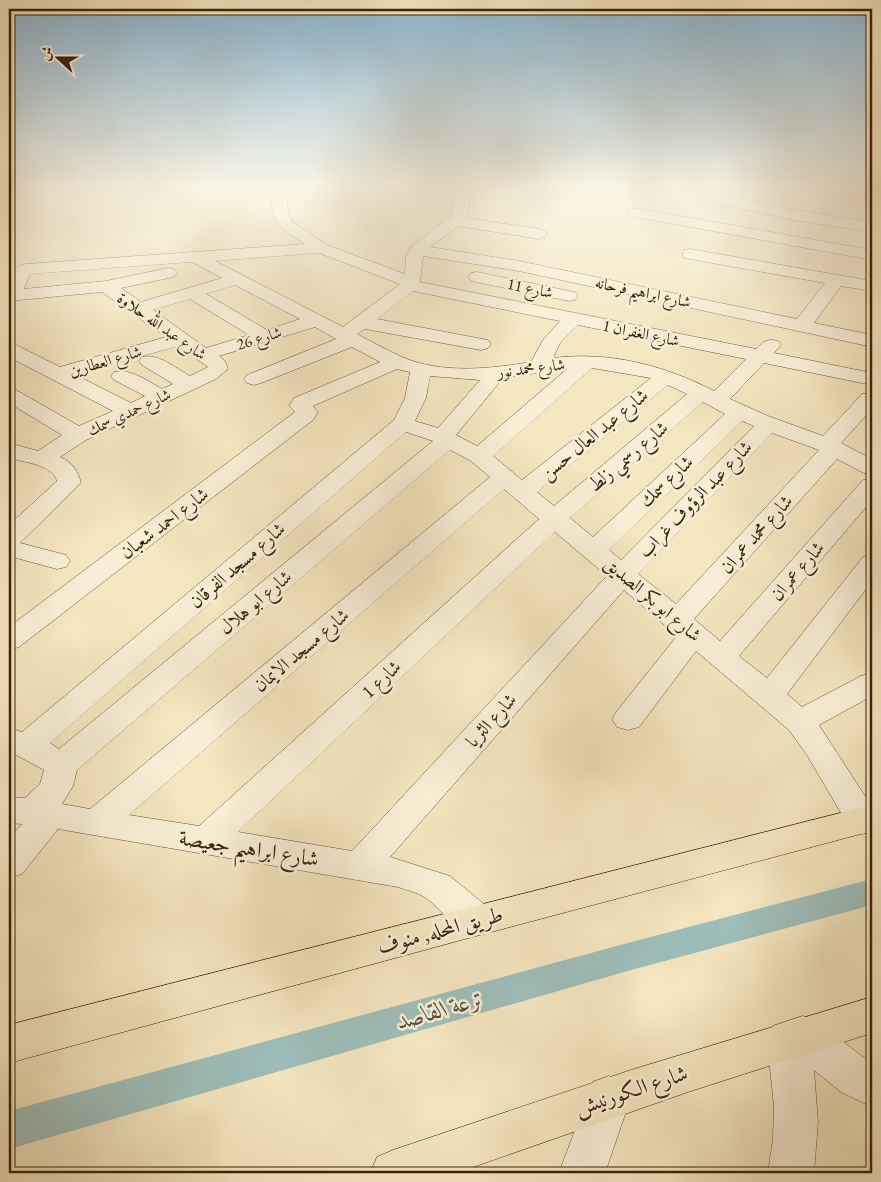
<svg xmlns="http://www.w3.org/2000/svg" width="881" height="1182" font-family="'EB Garamond',Amiri,serif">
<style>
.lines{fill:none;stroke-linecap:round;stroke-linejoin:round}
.canal{fill:#9ebeba;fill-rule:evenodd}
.minor-casing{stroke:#6a5339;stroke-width:1}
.major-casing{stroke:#3c220c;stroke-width:1}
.minor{fill:#f8efd6;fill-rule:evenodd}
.major{fill:#f4e6c0;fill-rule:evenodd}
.labels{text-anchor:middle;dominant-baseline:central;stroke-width:5;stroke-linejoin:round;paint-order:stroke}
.far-street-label{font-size:16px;fill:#3c220c;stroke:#f8efd6}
.street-label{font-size:19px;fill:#3c220c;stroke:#f8efd6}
.near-street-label{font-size:22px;fill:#3c220c;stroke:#f8efd6}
.near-water-label{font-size:24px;font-style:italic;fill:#595140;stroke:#f8efd6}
</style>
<rect width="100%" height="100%" fill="#f4e6c0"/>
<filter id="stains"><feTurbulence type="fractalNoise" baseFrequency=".004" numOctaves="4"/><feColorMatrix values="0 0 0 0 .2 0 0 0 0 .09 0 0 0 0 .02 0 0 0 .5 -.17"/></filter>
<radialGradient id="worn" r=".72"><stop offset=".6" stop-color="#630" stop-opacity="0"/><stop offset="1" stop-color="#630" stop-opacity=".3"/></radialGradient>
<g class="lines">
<path class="canal" d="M872,879V905L624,972L9,1149V1111L624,944Z"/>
<defs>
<path id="minor" d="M269,188H283L287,196V207L291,221L327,245L405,274L406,256L411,247L452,215L455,188H469V211L466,218L539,229L545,231L547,234L545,237L539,239L458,226L430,247L519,261L797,319L825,283L690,259L684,258L682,254L684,250L690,249L872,281V291L841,286L814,323L872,335V345L868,346L519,271L423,256L420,282L756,349C763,342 767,338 778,341L781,345L774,353L872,373V385L764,363L730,399L768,416L823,436L862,394L872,393V409L841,443L872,459V475L864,473L837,459L694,619L720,641L863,480L872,478V500L739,656L767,678L863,557L872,555V581L787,694L802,707L861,676L872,673V696L819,725L872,807V831L863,834L851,830L807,755L789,730L696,651L639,727L628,730L617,727L612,719L617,711L677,636L624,590L390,857L450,876L490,909L495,920L490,931C455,943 449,912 424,897C417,892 406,890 398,887L58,829L22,874L9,878V839L22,824L9,823V797L25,798L40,784L44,770L9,751V728L22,732L394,420L405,398L410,372L397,369L313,406L318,412L313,420L19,647L9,650V627L295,412L289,406L294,398L380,362L352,347L261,383L254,385L247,383L244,379L247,375L336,339L315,327L219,356L225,361L228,369L216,379L86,440L60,457C72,462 78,471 81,483L20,543L66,555L70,561L66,567L57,569L9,556V525L57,481C53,465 24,462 9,458V443L38,451L62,435L9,403V388L16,390L79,426L113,411L9,357V343L16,345L60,367L166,337L102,292L9,301C9,283 5,269 26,264L305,244C290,234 273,227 272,207C271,199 272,196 269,188ZM319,253L400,284L343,327L215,261ZM192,262L222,278L141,302L121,288L174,277L177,273L174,269L168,268L106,281L24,289L30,274ZM235,285L300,319L267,330L206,294ZM413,291L560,321L543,340L531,362C490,369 441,374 402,357C387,350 372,342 357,334L365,329L481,350L488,348L491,344L488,340L377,319ZM190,299L249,335L206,348L153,310ZM578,325L746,359L714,391C664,365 609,351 553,358L560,343ZM178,346L208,367L190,376C176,368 158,353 142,357L139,361L142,365L173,384L162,389C148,381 130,368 114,372L111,376L114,380L145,396L131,403L76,375ZM592,368L651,378L522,480L493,456ZM567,369L477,446L456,435L503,378ZM430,376L480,380L438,428L415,421L426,398ZM668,385L687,394L554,506L537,492ZM703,402L725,414L593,537L570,518ZM742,421L754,426L621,560L609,550ZM406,432L433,441L59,749L50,743ZM772,433L819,450L676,604L638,574ZM450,450L471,461L490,477L90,809L62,804L73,786L77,770ZM504,489L539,519L199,826L129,815ZM555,532L607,576L352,851L238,832Z
M717,188H734L725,196L794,210L872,222V232L794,220L707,201L705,198Z
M635,208L872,250V260L630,216L627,213L630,210Z
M477,272L569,291L575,292L578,296L575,300L569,301L471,281L468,277L471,273Z
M803,1016L818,1022L872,1064V1107L841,1092L814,1070L818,1122L814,1173H768L773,1139L774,1106L767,1039L773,1026Z
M609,1076L625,1082L631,1097L605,1173H559L593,1082Z"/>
<path id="major" d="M872,805V831L476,936L9,1063V1025Z
M872,997V1033L691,1091L456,1173H370L377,1157L393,1150L631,1070Z"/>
</defs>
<use href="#minor" class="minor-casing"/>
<use href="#major" class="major-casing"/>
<use href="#minor" class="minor"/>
<use href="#major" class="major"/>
</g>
<linearGradient id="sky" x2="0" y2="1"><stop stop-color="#8ab8d6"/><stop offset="0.53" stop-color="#faf4e3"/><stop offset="1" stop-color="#faf4e3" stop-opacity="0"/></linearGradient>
<rect width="881" height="353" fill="url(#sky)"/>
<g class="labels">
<g class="far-street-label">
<text transform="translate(530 288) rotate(12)">شارع 11</text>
<text transform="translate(643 292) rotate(12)">شارع ابراهيم فرحانه</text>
<text transform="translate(162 326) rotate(35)">شارع عبد الله حلاوة</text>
<text transform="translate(641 333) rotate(12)">شارع الغفران 1</text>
<text transform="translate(259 338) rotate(-17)">شارع 26</text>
<text transform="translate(105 361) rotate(-16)">شارع العطارين</text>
<text transform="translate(531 368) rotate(-7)">شارع محمد نور</text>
<text transform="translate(129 412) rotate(-25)">شارع حمدي سمك</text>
</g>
<g class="street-label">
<text transform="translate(594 434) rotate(-39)">شارع عبد العال حسن</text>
<text transform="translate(628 456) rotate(-40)">شارع رسمي زلط</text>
<text transform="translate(666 481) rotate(-43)">شارع سمك</text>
<text transform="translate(695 499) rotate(-46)">شارع عبد الرؤوف غراب</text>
<text transform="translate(164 523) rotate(-37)">شارع احمد شعبان</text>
<text transform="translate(756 534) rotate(-48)">شارع محمد عمران</text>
<text transform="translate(237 565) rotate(-41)">شارع مسجد الفرقان</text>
<text transform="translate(797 571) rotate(-49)">شارع عمران</text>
<text transform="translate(653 599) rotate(40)">شارع ابو بكر الصديق</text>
<text transform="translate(255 602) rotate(-40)">شارع ابو هلال</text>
<text transform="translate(301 650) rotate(-40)">شارع مسجد الايمان</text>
<text transform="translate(381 679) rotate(-43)">شارع 1</text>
<text transform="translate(491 720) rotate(-48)">شارع الثريا</text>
</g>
<g class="near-street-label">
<text transform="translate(249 848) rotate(9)">شارع ابراهيم جعيصة</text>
<text transform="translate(440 930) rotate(-15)">طريق المحله, منوف</text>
<text transform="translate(631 1090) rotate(-18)">شارع الكورنيش</text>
</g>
<g class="near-water-label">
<text transform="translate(440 1009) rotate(-16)">ترعة القاصد</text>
</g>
</g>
<rect width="881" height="1182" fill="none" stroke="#f4e6c0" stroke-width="30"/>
<rect x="10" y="10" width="861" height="1162" fill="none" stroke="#3c220c" stroke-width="2.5"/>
<rect x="15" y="15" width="851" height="1152" fill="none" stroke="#3c220c"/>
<g transform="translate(58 58) rotate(291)" stroke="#f8efd6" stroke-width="4" paint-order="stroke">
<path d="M0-4L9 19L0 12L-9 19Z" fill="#3c220c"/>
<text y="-8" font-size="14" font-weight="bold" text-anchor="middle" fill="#3c220c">ش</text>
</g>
<rect width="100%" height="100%" filter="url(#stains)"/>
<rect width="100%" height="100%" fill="url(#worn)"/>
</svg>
